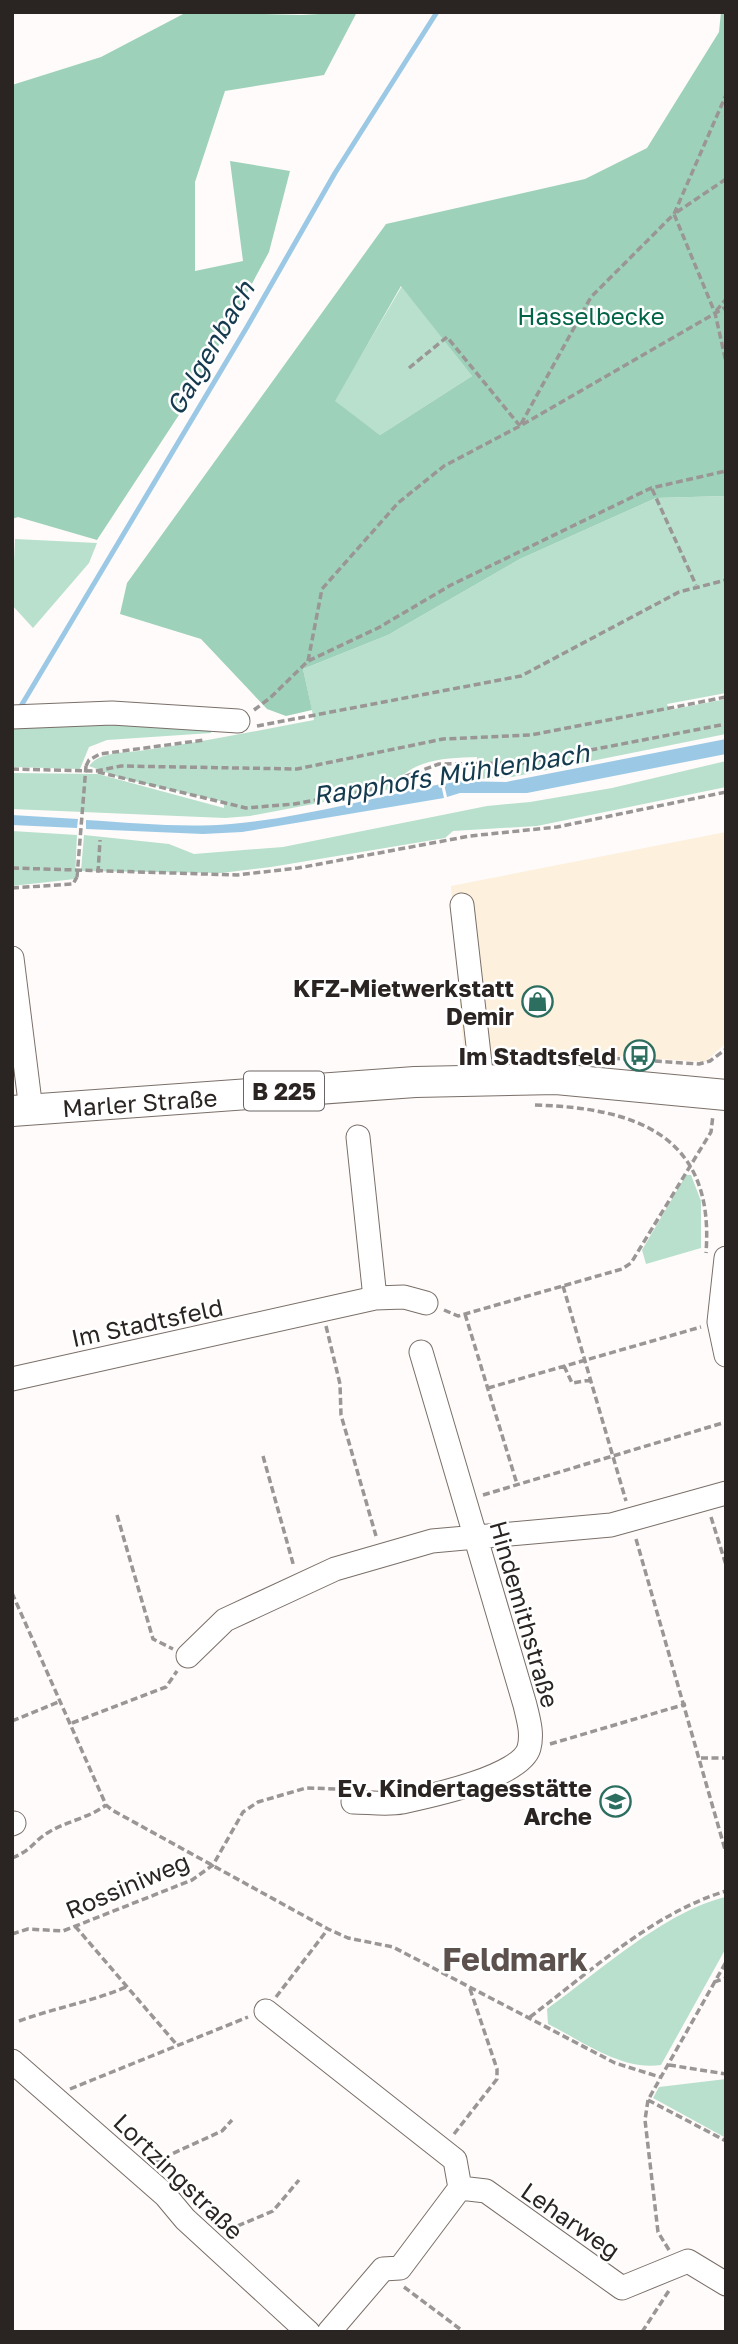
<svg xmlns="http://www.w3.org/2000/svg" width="738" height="2344" font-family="'Golos Text',sans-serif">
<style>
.industrial{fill:#fdf0dc}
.green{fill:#b8e0cd}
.forest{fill:#9ed1b9;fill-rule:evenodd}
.water{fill:#9bc9e5}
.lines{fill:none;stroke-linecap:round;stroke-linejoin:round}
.stream{stroke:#9bc9e5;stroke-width:5}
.minor-casing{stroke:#7a6f69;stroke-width:25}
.major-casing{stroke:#7a6f69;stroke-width:32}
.path{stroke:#9a9695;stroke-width:3.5;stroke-dasharray:7 3.5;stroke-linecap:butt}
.minor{stroke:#fff;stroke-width:23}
.major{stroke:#fff;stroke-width:30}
.path-bridge{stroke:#9a9695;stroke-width:3.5;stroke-dasharray:7 3.5;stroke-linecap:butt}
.labels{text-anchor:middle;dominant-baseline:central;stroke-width:5;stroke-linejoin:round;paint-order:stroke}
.shield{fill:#fff;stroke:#6a6665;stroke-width:2}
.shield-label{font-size:23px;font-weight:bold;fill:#2a2523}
.park-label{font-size:24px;fill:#036346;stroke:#fff}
.poi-label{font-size:24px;font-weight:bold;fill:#2a2523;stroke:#fff;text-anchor:end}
.street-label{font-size:24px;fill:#2a2523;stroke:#fff}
.water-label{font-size:26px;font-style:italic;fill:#133a4e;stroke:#fff}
.district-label{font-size:32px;font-weight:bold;fill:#5c514c;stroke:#fff}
</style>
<rect width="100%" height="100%" fill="#fefbfa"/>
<path class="industrial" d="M726,832V1043L705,1062L539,1051L464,1056L451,886Z"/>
<path class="green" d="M402,286L472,376L380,435L334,401Z
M726,496V693L667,704L669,710L726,699V734L512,777L478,779L477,757C445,758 409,759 392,789L250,816L225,818L12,809V773L98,774L224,808V802L121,778L89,766C99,752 123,753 139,751C198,743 255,731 314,720L303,669L388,635L520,559L656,498Z
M15,539L97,543L89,563L33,628L12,605Z
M12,721H85L211,730V733L107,740L89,747L80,769L12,767Z
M726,761V787L537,826L453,831L445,838L271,867L221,873L81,871L84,835L169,844L194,854L283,847L487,806L530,802L612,788Z
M12,831L77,835L75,879L12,886Z
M686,1175H691L701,1201V1248L646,1264L642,1250Z
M726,1897V1948L661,2065C622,2071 582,2041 548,2024L547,2009C597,1973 667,1910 726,1897Z
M726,2079V2138L653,2098L659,2087Z"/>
<path class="forest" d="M187,12L301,15L357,12L324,75L225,91L195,182V271L243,261L230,161L290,171L269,252L192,395L97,540L18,517L12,519V85L101,57Z
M721,12H726V496L656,498L520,559L388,635L303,669L312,710L286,716L267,709L201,639L120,614L127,583L386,224L585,179L647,148L719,32ZM401,286L472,376L380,435L335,401Z"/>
<path class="water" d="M726,739V754L527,793H460L447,797L444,784L460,781L506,782Z
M441,784L444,798L242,832L203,834L86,829V820C134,823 183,828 231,824C301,818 372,798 441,784Z
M12,815L78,819L77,828L12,825Z"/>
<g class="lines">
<path class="stream" d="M21,706L247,327L335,173L437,12"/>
<defs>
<path id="minor" d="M12,717L112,713L238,721
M462,905L482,1081
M12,958L31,1110
M726,1258L719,1322L726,1355
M375,1298L404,1297L426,1303
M12,1379L375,1298L358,1137
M188,1656L225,1620L335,1569L432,1541L611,1525L726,1493
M353,1802C368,1802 387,1805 402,1802C430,1796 521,1777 529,1748C533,1733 528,1718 525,1705L421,1352
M12,1824L14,1823
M266,2011L455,2160L460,2188
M12,2061L165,2195L185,2219L308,2332
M329,2332L383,2269L400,2268L460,2188L486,2191L622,2288L688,2261L726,2284"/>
<g id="major">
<path id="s1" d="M12,1111L415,1082L556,1079L726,1095"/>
</g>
</defs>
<use href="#minor" class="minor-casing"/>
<use href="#major" class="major-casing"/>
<path class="path" d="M726,179L674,214L715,313L726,362
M716,311L726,299
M409,368L447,337L520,426
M521,424L591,297L674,214L726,95
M652,489L696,585
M308,661L322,589L398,503L444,466L520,426L726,307
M254,710L270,698L308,661L378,628L451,585L651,488L726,471
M257,726L521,676L679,592L726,580
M86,766L89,760L100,754L204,740
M12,769L96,771L121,766L297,769L443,739L531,735L726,697
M98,772L246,808L294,804L365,791L439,764L523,763L726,724
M12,868L237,875L298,868L470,836L557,827L726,792
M98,873L100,840
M12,888L73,884L77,877
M592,1057L699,1064L710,1061L726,1049
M535,1105C636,1108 715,1135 706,1253
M563,1286L626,1501
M444,1310L458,1316L622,1269L631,1263L711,1132L713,1115
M465,1314L517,1484
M326,1326L340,1384L341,1415L376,1536
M564,1366L572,1383L591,1380
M488,1388L701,1327
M263,1456L294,1567
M483,1495L726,1422
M117,1515L153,1639L173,1649
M711,1517L726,1565
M636,1539L726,1853
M12,1593L106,1805L112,1810L328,1929L348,1938L393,1947L615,2063L660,2077
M12,1721L61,1701
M72,1723L166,1687L177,1671
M550,1744L686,1704
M701,1758H726
M12,1858C34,1849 33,1841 49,1832C67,1821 89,1818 106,1805
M75,1926L177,2045
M12,1934L28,1929L63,1931L192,1880L213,1865L243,1812L258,1802L306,1788L338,1789
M714,1982L726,1978
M276,1997L328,1929
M530,2017C590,1972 653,1913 726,1891
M19,2021C54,2008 91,2002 126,1987
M669,2065L726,2074
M70,2089L248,2017
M648,2100L726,2141
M454,2134L497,2079V2069L469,1986
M154,2162L222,2131L232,2120
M228,2230L273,2211L299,2180
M669,2250L658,2232L645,2120L648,2100L726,1962
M404,2287L464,2332
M642,2332L670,2289"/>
<use href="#minor" class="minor"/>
<use href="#major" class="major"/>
<path class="path-bridge" d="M77,877L86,766"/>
</g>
<defs>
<symbol id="shop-ring" viewBox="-11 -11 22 22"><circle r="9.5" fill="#fff" stroke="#2c6e5f" stroke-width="1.5"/><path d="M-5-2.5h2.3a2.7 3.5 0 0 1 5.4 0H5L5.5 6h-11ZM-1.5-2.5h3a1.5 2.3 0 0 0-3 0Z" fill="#2c6e5f"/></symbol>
<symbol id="bus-ring" viewBox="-11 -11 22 22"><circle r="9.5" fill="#fff" stroke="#2c6e5f" stroke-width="1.5"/><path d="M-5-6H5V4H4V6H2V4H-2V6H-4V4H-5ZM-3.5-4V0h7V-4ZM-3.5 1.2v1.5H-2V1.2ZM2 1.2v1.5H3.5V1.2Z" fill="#2c6e5f"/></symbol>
<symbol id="school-ring" viewBox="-11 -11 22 22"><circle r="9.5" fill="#fff" stroke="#2c6e5f" stroke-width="1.5"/><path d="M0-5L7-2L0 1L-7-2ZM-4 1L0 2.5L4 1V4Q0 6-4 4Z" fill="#2c6e5f"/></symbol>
</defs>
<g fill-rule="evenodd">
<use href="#shop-ring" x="520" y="984" width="35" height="35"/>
<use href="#bus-ring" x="622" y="1038" width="35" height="35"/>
<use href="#school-ring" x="598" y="1784" width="35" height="35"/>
</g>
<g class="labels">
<rect class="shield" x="244" y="1071.5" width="80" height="39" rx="5"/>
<g class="shield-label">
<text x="284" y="1091">B 225</text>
</g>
<g class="park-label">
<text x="591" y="315">Hasselbecke</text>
</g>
<g class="poi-label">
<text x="514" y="987">KFZ-Mietwerkstatt<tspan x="514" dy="28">Demir</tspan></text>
<text x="616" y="1055">Im Stadtsfeld</text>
<text x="592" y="1787">Ev. Kindertagesstätte<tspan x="592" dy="28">Arche</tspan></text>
</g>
<g class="street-label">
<text stroke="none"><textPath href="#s1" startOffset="128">Marler Straße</textPath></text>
<text transform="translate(147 1322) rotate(-12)">Im Stadtsfeld</text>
<text transform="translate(525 1614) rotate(74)">Hindemithstraße</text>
<text transform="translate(127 1885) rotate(-23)">Rossiniweg</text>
<text transform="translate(179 2176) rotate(44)">Lortzingstraße</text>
<text transform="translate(571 2220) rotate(35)">Leharweg</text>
</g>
<g class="water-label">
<text transform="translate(210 348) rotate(-60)">Galgenbach</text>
<text transform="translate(451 774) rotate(-9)">Rapphofs Mühlenbach</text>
</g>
<g class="district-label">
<text x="515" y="1959">Feldmark</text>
</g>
</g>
<rect width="738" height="2344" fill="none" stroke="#2a2523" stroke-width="28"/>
</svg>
